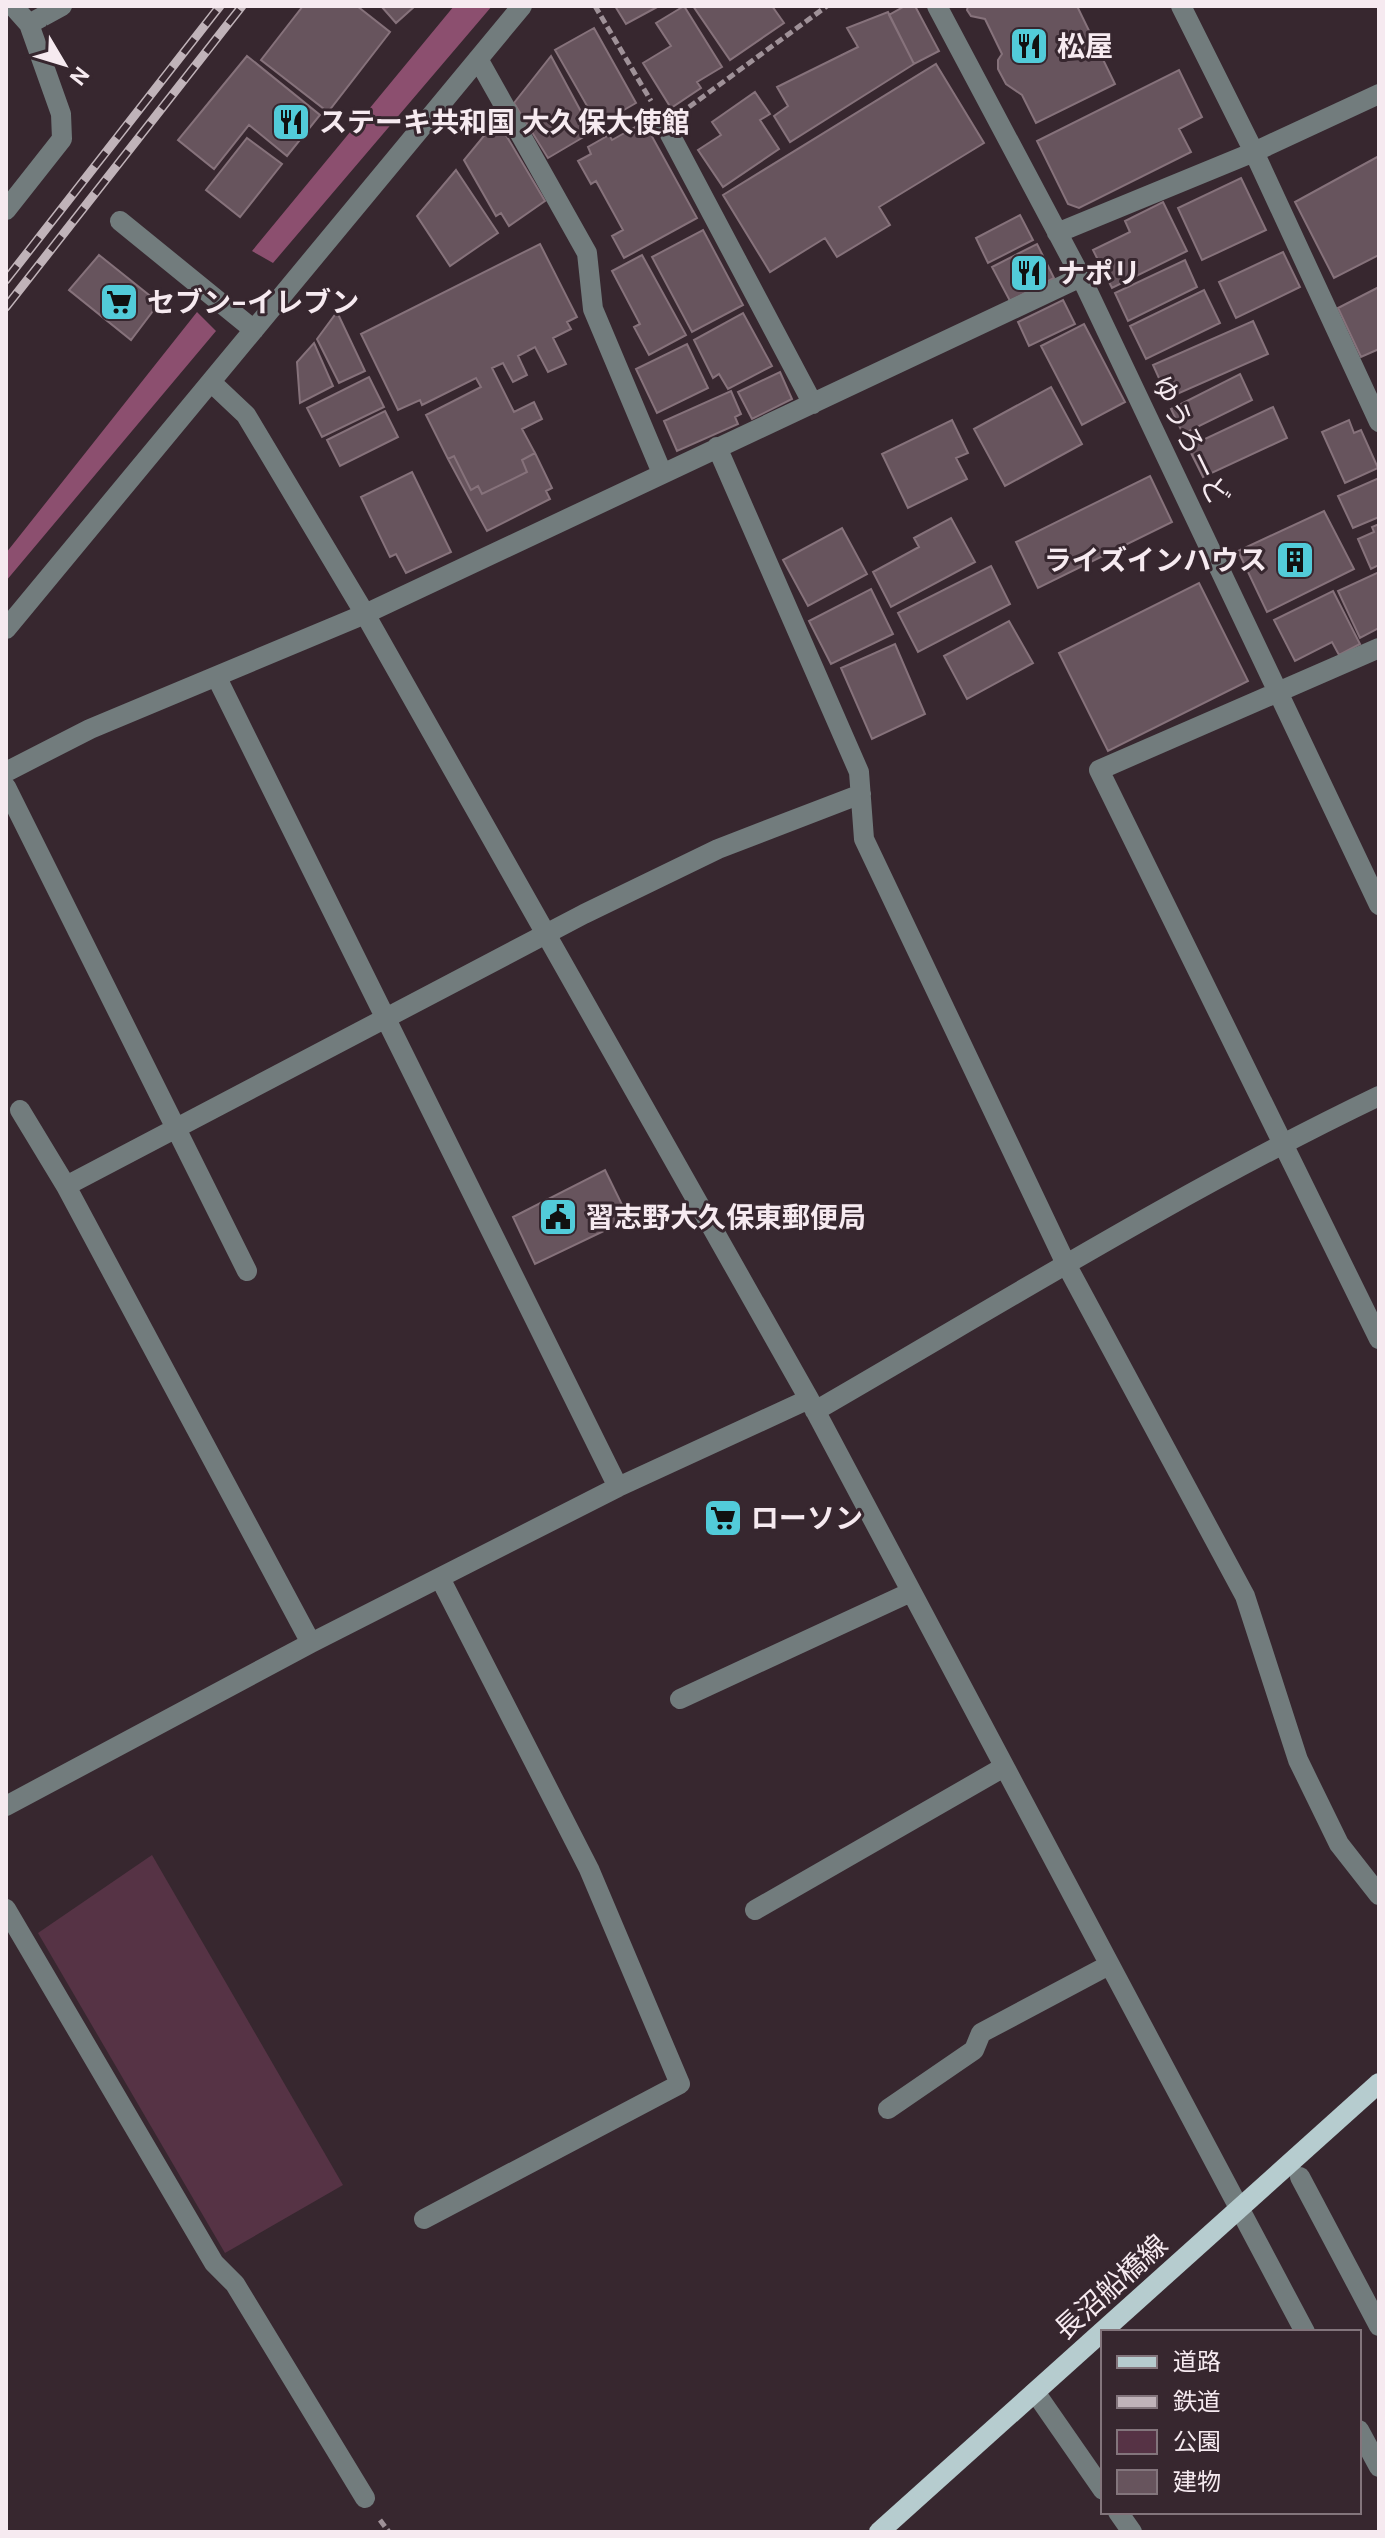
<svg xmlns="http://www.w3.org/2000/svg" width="1385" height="2538" font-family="'DM Sans','Noto Sans JP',sans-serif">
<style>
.green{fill:#563345}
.forest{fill:#8c4f6f}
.building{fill:#67545d;stroke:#86727b;stroke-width:2}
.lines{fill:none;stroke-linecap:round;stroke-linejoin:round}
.path{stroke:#9f9198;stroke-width:5;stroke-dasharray:8 4;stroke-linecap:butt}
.minor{stroke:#727c7d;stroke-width:20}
.major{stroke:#b6cccf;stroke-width:20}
.rail-casing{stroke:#c0b3b9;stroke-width:9}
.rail{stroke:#37272f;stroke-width:6;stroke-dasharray:18;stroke-linecap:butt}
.labels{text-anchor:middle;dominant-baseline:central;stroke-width:6;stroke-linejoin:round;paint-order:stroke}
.poi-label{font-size:28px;font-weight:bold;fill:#f6eaf0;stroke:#37272f;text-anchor:start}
.street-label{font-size:28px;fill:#f6eaf0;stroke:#37272f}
</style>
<rect width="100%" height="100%" fill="#37272f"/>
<path class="green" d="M152,1855L343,2185L225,2253L38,1933Z"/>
<path class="forest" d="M454,6H492L273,263L252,251Z
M197,312L216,331L6,581V553Z"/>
<path class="building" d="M303,6H357L390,32L328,112L261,60Z
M381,6H415L396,23Z
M615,6H659L626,24Z
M684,6L722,67L697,82L701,88L671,108L643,63L671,46L656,23Z
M693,6H772L784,23L730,60Z
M905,6H915L939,51L914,64L889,15Z
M968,6H1077L1115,84L1036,123L1022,95L1006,84L998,69V60L1002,54L985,19L971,16L967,10Z
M888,12L914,64L790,142L774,116L788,106L777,87L858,47L847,28Z
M594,28L636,103L598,125L555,50Z
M247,56L320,115L287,156L249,125L214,169L178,140Z
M551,56L592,132L548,158L514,103Z
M936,64L984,143L879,207L890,225L837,257L825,238L770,272L723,195Z
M1179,70L1202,117L1179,129L1191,152L1079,208L1068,204L1037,141Z
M755,92L770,114L760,120L779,149L723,187L698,150L721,135L712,122Z
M497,120L545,201L509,226L501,213L496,216L464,160Z
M644,122L697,218L624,258L612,236L623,230L596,181L591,184L578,161L591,154L588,147L609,135L612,140Z
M247,138L282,164L240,217L206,190Z
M1379,156V255L1334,278L1295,202Z
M456,170L498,233L450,266L417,216Z
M1241,178L1266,230L1202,260L1178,208Z
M1163,202L1187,251L1112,288L1093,250L1130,232L1125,221Z
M1020,215L1033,240L988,263L976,238Z
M703,230L743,305L692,332L652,257Z
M540,244L577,317L567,322L571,329L553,338L566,364L548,372L535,347L518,356L527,375L513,382L503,363L492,368L514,412L534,402L542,419L522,429L535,453L522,460L527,472L482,494L478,486L471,490L454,456L448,459L426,415L481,387L476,378L422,405L420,400L398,410L361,334Z
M1037,244L1054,278L1010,301L992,267Z
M1283,252L1300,287L1236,318L1219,282Z
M99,255L159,303L131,340L69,290Z
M642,255L686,335L649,355L634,327L640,324L612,271Z
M1185,260L1197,287L1128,321L1115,293Z
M1379,287V349L1361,357L1338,308Z
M1204,290L1220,323L1146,359L1130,326Z
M1063,300L1075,324L1029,346L1018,322Z
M337,312L365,371L339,383L317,339Z
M743,313L772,366L728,389L719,374L713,378L694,340Z
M1253,321L1268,354L1168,398L1153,365Z
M1084,324L1125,402L1082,425L1041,346Z
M314,343L333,386L300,403L297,362Z
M687,344L708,388L657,413L636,369Z
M780,372L792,399L752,419L738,392Z
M1240,374L1252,400L1183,434L1171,409Z
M369,377L384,407L322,437L307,408Z
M1051,387L1082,444L1005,486L974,429Z
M731,391L741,414L735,417L738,424L677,451L664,421Z
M1273,407L1287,438L1203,477L1188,447Z
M385,411L398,437L340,466L327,440Z
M952,420L968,453L956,458L967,479L908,508L882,454Z
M1349,420L1354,433L1361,430L1378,468L1345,483L1322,432Z
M535,453L552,488L546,491L550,499L487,531L448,459L454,456L471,490L478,486L482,494L527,472L522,460Z
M412,472L451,552L406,573L396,554L390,557L361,497Z
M1150,476L1172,522L1038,588L1016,542Z
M1379,478V517L1353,528L1338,496Z
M1324,511L1354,569L1267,612L1238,551Z
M951,518L975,562L891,607L873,572L919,547L914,538Z
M1379,524V565L1371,569L1358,539L1374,532L1372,527Z
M842,528L867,574L808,606L783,560Z
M991,566L1010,604L918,652L898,613Z
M1379,572V628L1360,638L1338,591Z
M1199,583L1248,681L1108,751L1059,653Z
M871,589L893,634L831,664L809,621Z
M1333,591L1360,644L1339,655L1332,642L1295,661L1274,620Z
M1009,621L1033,663L967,699L944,656Z
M895,644L925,714L872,739L841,668Z
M605,1170L629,1219L535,1264L513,1217Z"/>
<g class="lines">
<path class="path" d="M595,6L651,101
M689,107L827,6
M380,2520L389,2532"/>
<path class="minor" d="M937,6L1081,277L1379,905
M1181,6L1254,152L1379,422
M29,24L62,6
M478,59L587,253L593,309L662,473
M665,125L813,404
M6,210L62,139L61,114L29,24L13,6
M120,221L254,330
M1057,233L1254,152L1379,94
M211,382L246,415L365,614L809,1399L1305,2332
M717,447L859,772L864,839L1066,1264L1245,1596L1298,1760L1339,1844L1379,1895
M6,629L522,6
M1379,648L1099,770L1379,1339
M217,678L618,1487
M6,772L90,729L365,614L1081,277
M6,787L247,1271
M20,1110L66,1186L311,1643
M66,1186L584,914L718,849L861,794
M815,1411C1002,1303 1185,1189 1379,1096
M680,1699L911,1592
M6,1806L311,1643L618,1487L809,1399
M6,1909L214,2263L235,2284L365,2498
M755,1910L1004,1767
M888,2109L974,2050L981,2033L1109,1965
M1300,2177L1379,2326
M424,2219L680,2084L589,1869L440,1578
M1035,2392L1103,2490
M1359,2430L1379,2467
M1118,2512L1132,2532"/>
<path class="major" d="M879,2532L1379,2083"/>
<defs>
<path id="rail" d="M6,280L220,6
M6,307L242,6"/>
</defs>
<use href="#rail" class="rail-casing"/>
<use href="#rail" class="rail"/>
</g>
<defs>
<symbol id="restaurant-square" viewBox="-11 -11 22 22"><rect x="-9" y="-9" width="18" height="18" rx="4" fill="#52cbd9" stroke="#37272f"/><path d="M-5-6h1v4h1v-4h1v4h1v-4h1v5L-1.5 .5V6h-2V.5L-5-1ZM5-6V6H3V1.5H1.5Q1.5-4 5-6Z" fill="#111"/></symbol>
<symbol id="supermarket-square" viewBox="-11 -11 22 22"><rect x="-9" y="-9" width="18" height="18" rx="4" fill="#52cbd9" stroke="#37272f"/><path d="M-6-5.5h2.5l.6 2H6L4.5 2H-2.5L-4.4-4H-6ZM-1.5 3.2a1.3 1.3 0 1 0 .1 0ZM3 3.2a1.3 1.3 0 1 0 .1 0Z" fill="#111"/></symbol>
<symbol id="building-square" viewBox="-11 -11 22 22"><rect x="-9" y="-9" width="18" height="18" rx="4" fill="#52cbd9" stroke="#37272f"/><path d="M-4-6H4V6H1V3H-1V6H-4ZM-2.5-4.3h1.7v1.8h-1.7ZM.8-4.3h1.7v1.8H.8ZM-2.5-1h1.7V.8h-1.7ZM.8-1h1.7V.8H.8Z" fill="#111"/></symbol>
<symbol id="civic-square" viewBox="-11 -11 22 22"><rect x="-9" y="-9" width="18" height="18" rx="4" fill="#52cbd9" stroke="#37272f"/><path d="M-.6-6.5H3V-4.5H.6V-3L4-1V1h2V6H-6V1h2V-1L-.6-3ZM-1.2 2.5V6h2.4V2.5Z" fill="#111"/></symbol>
</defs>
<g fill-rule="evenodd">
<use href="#restaurant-square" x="1007" y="24" width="44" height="44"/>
<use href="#restaurant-square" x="269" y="100" width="44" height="44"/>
<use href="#restaurant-square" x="1007" y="251" width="44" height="44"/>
<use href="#supermarket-square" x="97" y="280" width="44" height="44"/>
<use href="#building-square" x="1273" y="538" width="44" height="44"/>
<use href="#civic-square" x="536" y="1195" width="44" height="44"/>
<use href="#supermarket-square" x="701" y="1496" width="44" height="44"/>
</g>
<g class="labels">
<g class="poi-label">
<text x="1057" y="46">松屋</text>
<text x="319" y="122">ステーキ共和国 大久保大使館</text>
<text x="1057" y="273">ナポリ</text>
<text x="147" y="302">セブン-イレブン</text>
<text x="1267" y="560" text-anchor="end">ライズインハウス</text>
<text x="586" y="1217">習志野大久保東郵便局</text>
<text x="751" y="1518">ローソン</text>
</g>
<g class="street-label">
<text transform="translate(1190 440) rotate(64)">ゆうろーど</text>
<text transform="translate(1111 2287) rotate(-42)">長沼船橋線</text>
</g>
</g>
<rect width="1385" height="2538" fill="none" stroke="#f6eaf0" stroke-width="16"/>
<rect x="1101" y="2330" width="260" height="184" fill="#37272f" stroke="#83757c" stroke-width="2"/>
<rect x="1117" y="2356" width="40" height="12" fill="#b6cccf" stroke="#83757c" stroke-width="2"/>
<text x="1173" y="2370" font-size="24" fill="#f6eaf0">道路</text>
<rect x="1117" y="2396" width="40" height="12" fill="#c0b3b9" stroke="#83757c" stroke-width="2"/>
<text x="1173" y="2410" font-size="24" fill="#f6eaf0">鉄道</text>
<rect x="1117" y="2430" width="40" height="24" fill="#563345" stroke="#83757c" stroke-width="2"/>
<text x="1173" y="2450" font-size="24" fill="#f6eaf0">公園</text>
<rect x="1117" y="2470" width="40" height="24" fill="#67545d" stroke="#83757c" stroke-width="2"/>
<text x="1173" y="2490" font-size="24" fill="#f6eaf0">建物</text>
<g transform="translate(64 64) rotate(128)" stroke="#37272f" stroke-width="6" paint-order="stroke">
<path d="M0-6L14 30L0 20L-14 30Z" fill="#f6eaf0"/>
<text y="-12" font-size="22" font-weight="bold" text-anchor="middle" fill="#f6eaf0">N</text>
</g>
</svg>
